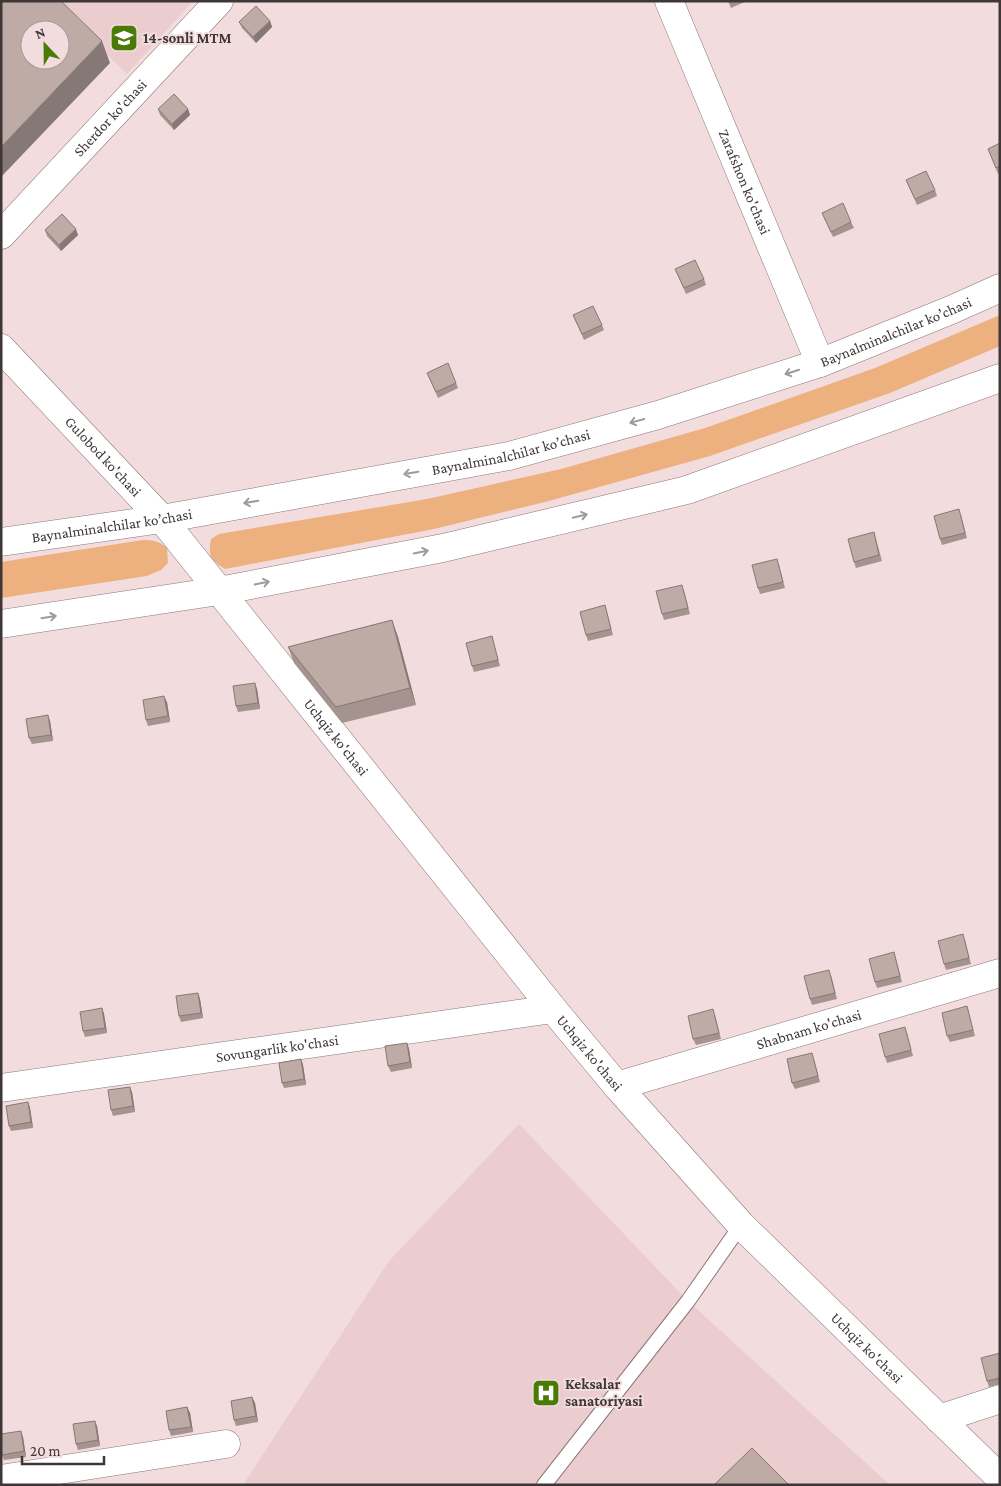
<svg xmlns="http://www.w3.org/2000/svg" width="1001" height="1486" font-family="'Crimson Pro',serif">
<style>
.built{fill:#ebcdcf}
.green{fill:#edb180}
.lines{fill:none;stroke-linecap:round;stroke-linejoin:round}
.service-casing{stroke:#8a7678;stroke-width:16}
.minor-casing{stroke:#8a7678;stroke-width:29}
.secondary-casing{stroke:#8a7678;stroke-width:29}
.service{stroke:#fff;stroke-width:14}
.minor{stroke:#fff;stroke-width:28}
.secondary{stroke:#fff;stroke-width:28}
.wall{fill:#a4938e}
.shaded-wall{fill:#867874}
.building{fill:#bfaba5;stroke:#867874;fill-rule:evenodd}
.oneway{stroke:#9f9a9b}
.labels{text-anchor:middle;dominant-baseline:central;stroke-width:4;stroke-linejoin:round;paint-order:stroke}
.poi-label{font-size:15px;font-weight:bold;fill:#3f3637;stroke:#f3dcde;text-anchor:start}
.street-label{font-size:15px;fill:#3f3637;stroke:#f3dcde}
</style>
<rect width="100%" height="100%" fill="#f3dcde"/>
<path class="built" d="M51,1H193L127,74Z
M519,1124L688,1301L890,1485H243L389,1261Z"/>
<path class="green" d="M1000,315V346L890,393L710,456L549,501L434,529L225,569C210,560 208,556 211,539L219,534L427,499L561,469L705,428L875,368Z
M143,540C153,540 159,541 167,548L168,563L161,570L147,576L1,598V562Z"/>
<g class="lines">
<defs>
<path id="service" d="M544,1485L688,1301L741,1225"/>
<g id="minor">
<path id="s1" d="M669,1L820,363"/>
<path id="s2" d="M1,235L219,1"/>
<path id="s3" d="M1,348L162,519L553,1009L617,1086L741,1225L1000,1478"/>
<path id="s4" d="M617,1086L1000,973"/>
<path id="s5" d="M1,1088L553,1009"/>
<path d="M939,1419L1000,1399"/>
<path d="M1,1479L226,1444"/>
</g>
<g id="secondary">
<path id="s6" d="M1,542L162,519L509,456L658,415L820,363L951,310L1000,288"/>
<path d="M1,624L219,591L443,548L687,490L1000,378"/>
</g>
</defs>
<use href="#service" class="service-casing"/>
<use href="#minor" class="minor-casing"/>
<use href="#secondary" class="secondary-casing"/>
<use href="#service" class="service"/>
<use href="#minor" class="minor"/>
<use href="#secondary" class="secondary"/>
</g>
<path class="wall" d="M728,1H747L731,8Z
M270,21L272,27L256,43L242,28L239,22Z
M158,109H188L190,115L174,130L160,115Z
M1000,143V173L998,174L988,149Z
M906,180L935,190L937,196L917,205Z
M822,213L851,222L854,228L833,237Z
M45,230L78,235L61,251L47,236Z
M675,269L704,279L706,285L686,294Z
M573,315L602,325L604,330L584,340Z
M427,373L456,383L458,388L438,398Z
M961,515L967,538L942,545L940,539Z
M874,532L882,561L856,568L854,562Z
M779,565L785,588L760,594L758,588Z
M684,591L690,614L664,620L662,614Z
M605,605L613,635L588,641L586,635Z
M392,620L398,637L416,705L342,723L294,663L288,647Z
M492,636L500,666L474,672L472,666Z
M257,689L260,709L238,712L236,706Z
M167,702L170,722L148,726L146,720Z
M50,721L53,741L32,744L29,738Z
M965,940L971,964L946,970L944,964Z
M894,952L902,982L877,988L875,982Z
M831,975L837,999L812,1005L810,999Z
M198,993L200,999L203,1018L181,1022L179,1016Z
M967,1006L975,1036L950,1042L947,1036Z
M102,1008L104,1014L107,1033L85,1037L83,1031Z
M715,1015L721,1039L696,1045L693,1039Z
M907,1033L913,1056L887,1063L885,1057Z
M407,1043L409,1049L412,1068L391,1072L388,1066Z
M301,1059L303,1065L306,1085L284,1088L282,1083Z
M814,1059L820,1082L795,1089L792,1083Z
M132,1092L135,1112L113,1116L111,1110Z
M28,1102L30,1108L33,1128L11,1131L9,1126Z
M1000,1353V1384L989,1387L987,1381Z
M252,1397L255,1403L258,1422L236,1426L234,1420Z
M187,1407L190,1413L193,1432L171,1436L169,1430Z
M97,1426L100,1446L78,1450L76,1444Z
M23,1437L26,1457L4,1460L2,1455Z"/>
<path class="shaded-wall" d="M270,21L272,27L256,43L253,37Z
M102,41L110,63L1,177V147Z
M188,109L190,115L174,130L172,124Z
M76,229L78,235L61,251L59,245Z
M392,620L398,637L416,705L410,688Z
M255,683L257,689L260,709L258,703Z
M164,696L167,702L170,722L168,716Z
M48,715L50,721L53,741L51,735Z
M198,993L200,999L203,1018L201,1013Z
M102,1008L104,1014L107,1033L105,1028Z
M407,1043L409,1049L412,1068L410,1062Z
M301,1059L303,1065L306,1085L304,1079Z
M130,1087L132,1092L135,1112L133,1106Z
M28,1102L30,1108L33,1128L31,1122Z
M252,1397L255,1403L258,1422L256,1416Z
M187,1407L190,1413L193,1432L191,1427Z
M95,1421L97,1426L100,1446L98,1440Z
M21,1431L23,1437L26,1457L24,1451Z"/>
<path class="building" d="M1,1H61L102,41L1,147ZM30,30H60V60H30Z
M256,6L270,21L253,37L239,22Z
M174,94L188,109L172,124L158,109Z
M1000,143V166L996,168L988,149Z
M926,171L935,190L915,199L906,180Z
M843,203L851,222L831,232L822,213Z
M62,214L76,229L59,245L45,230Z
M695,260L704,279L684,288L675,269Z
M593,306L602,325L582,334L573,315Z
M448,363L456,383L436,392L427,373Z
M959,509L965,533L940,539L934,516Z
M874,532L879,555L854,562L848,539Z
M777,559L783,582L758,588L752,565Z
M682,585L688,608L662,614L656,591Z
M605,605L611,629L586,635L580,612Z
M392,620L410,688L336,707L288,647Z
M492,636L498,660L472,666L466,643Z
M255,683L258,703L236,706L233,686Z
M164,696L168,716L146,720L143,700Z
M48,715L51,735L29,738L26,719Z
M963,934L969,958L944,964L938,941Z
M894,952L900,976L875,982L869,959Z
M829,970L835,993L810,999L804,976Z
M198,993L201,1013L179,1016L176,996Z
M967,1006L973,1030L947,1036L942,1013Z
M102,1008L105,1028L83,1031L80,1012Z
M713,1009L719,1033L693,1039L688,1016Z
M905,1027L911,1050L885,1057L879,1034Z
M407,1043L410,1062L388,1066L385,1046Z
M812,1053L818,1076L792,1083L787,1059Z
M301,1059L304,1079L282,1083L279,1063Z
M130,1087L133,1106L111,1110L108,1090Z
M28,1102L31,1122L9,1126L6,1106Z
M1000,1353V1378L987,1381L981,1358Z
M252,1397L256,1416L234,1420L231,1401Z
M187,1407L191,1427L169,1430L166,1411Z
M95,1421L98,1440L76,1444L73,1424Z
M21,1431L24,1451L2,1455L1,1449V1434Z
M752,1448L789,1485H714Z"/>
<defs><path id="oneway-shaft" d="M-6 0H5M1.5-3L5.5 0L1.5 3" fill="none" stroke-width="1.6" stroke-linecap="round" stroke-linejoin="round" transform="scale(1.25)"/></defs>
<g class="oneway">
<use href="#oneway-shaft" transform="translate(792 372) rotate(162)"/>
<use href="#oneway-shaft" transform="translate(637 421) rotate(165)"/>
<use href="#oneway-shaft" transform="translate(411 473) rotate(170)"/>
<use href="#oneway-shaft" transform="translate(251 502) rotate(170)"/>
<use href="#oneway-shaft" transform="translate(580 516) rotate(-13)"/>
<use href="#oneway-shaft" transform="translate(421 552) rotate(-11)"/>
<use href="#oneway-shaft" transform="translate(262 583) rotate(-11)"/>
<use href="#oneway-shaft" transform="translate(49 617) rotate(-9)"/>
</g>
<defs>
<symbol id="school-square" viewBox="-11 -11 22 22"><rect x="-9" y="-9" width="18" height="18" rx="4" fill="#497b06" stroke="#f3dcde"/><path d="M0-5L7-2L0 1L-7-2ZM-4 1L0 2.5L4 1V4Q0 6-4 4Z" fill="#fff"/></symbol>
<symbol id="hospital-square" viewBox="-11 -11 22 22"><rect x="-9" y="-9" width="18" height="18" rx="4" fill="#497b06" stroke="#f3dcde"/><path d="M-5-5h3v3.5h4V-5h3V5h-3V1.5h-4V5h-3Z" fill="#fff"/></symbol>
</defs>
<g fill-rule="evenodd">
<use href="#school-square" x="108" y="22" width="32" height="32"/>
<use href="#hospital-square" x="530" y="1377" width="32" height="32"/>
</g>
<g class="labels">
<g class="poi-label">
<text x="143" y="38">14-sonli MTM</text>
<text x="565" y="1384">Keksalar<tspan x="565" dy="17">sanatoriyasi</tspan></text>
</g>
<g class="street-label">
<text stroke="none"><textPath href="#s2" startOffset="160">Sherdor ko'chasi</textPath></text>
<text stroke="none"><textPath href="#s1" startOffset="196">Zarafshon ko'chasi</textPath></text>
<text stroke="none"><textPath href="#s6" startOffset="922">Baynalminalchilar ko’chasi</textPath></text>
<text stroke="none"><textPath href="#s6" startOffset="518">Baynalminalchilar ko’chasi</textPath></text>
<text stroke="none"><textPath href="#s3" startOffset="149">Gulobod ko'chasi</textPath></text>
<text stroke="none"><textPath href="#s6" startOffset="112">Baynalminalchilar ko’chasi</textPath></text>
<text stroke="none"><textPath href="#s3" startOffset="514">Uchqiz ko'chasi</textPath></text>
<text stroke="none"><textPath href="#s4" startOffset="200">Shabnam ko'chasi</textPath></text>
<text stroke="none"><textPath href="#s5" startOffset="279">Sovungarlik ko'chasi</textPath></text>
<text stroke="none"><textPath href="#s3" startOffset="919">Uchqiz ko'chasi</textPath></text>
<text stroke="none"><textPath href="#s3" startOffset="1324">Uchqiz ko'chasi</textPath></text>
</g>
</g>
<rect width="1001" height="1486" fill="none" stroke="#3f3637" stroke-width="5"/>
<g transform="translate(45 45) rotate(338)"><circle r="24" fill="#f3dcde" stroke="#ab9a9b"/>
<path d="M0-4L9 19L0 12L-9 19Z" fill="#497b06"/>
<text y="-8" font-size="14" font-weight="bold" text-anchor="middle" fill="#3f3637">N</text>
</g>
<path d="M22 1456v8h82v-8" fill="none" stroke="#3f3637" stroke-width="2.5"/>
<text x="30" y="1456" font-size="15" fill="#3f3637" stroke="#f3dcde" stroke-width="4" paint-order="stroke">20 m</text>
</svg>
